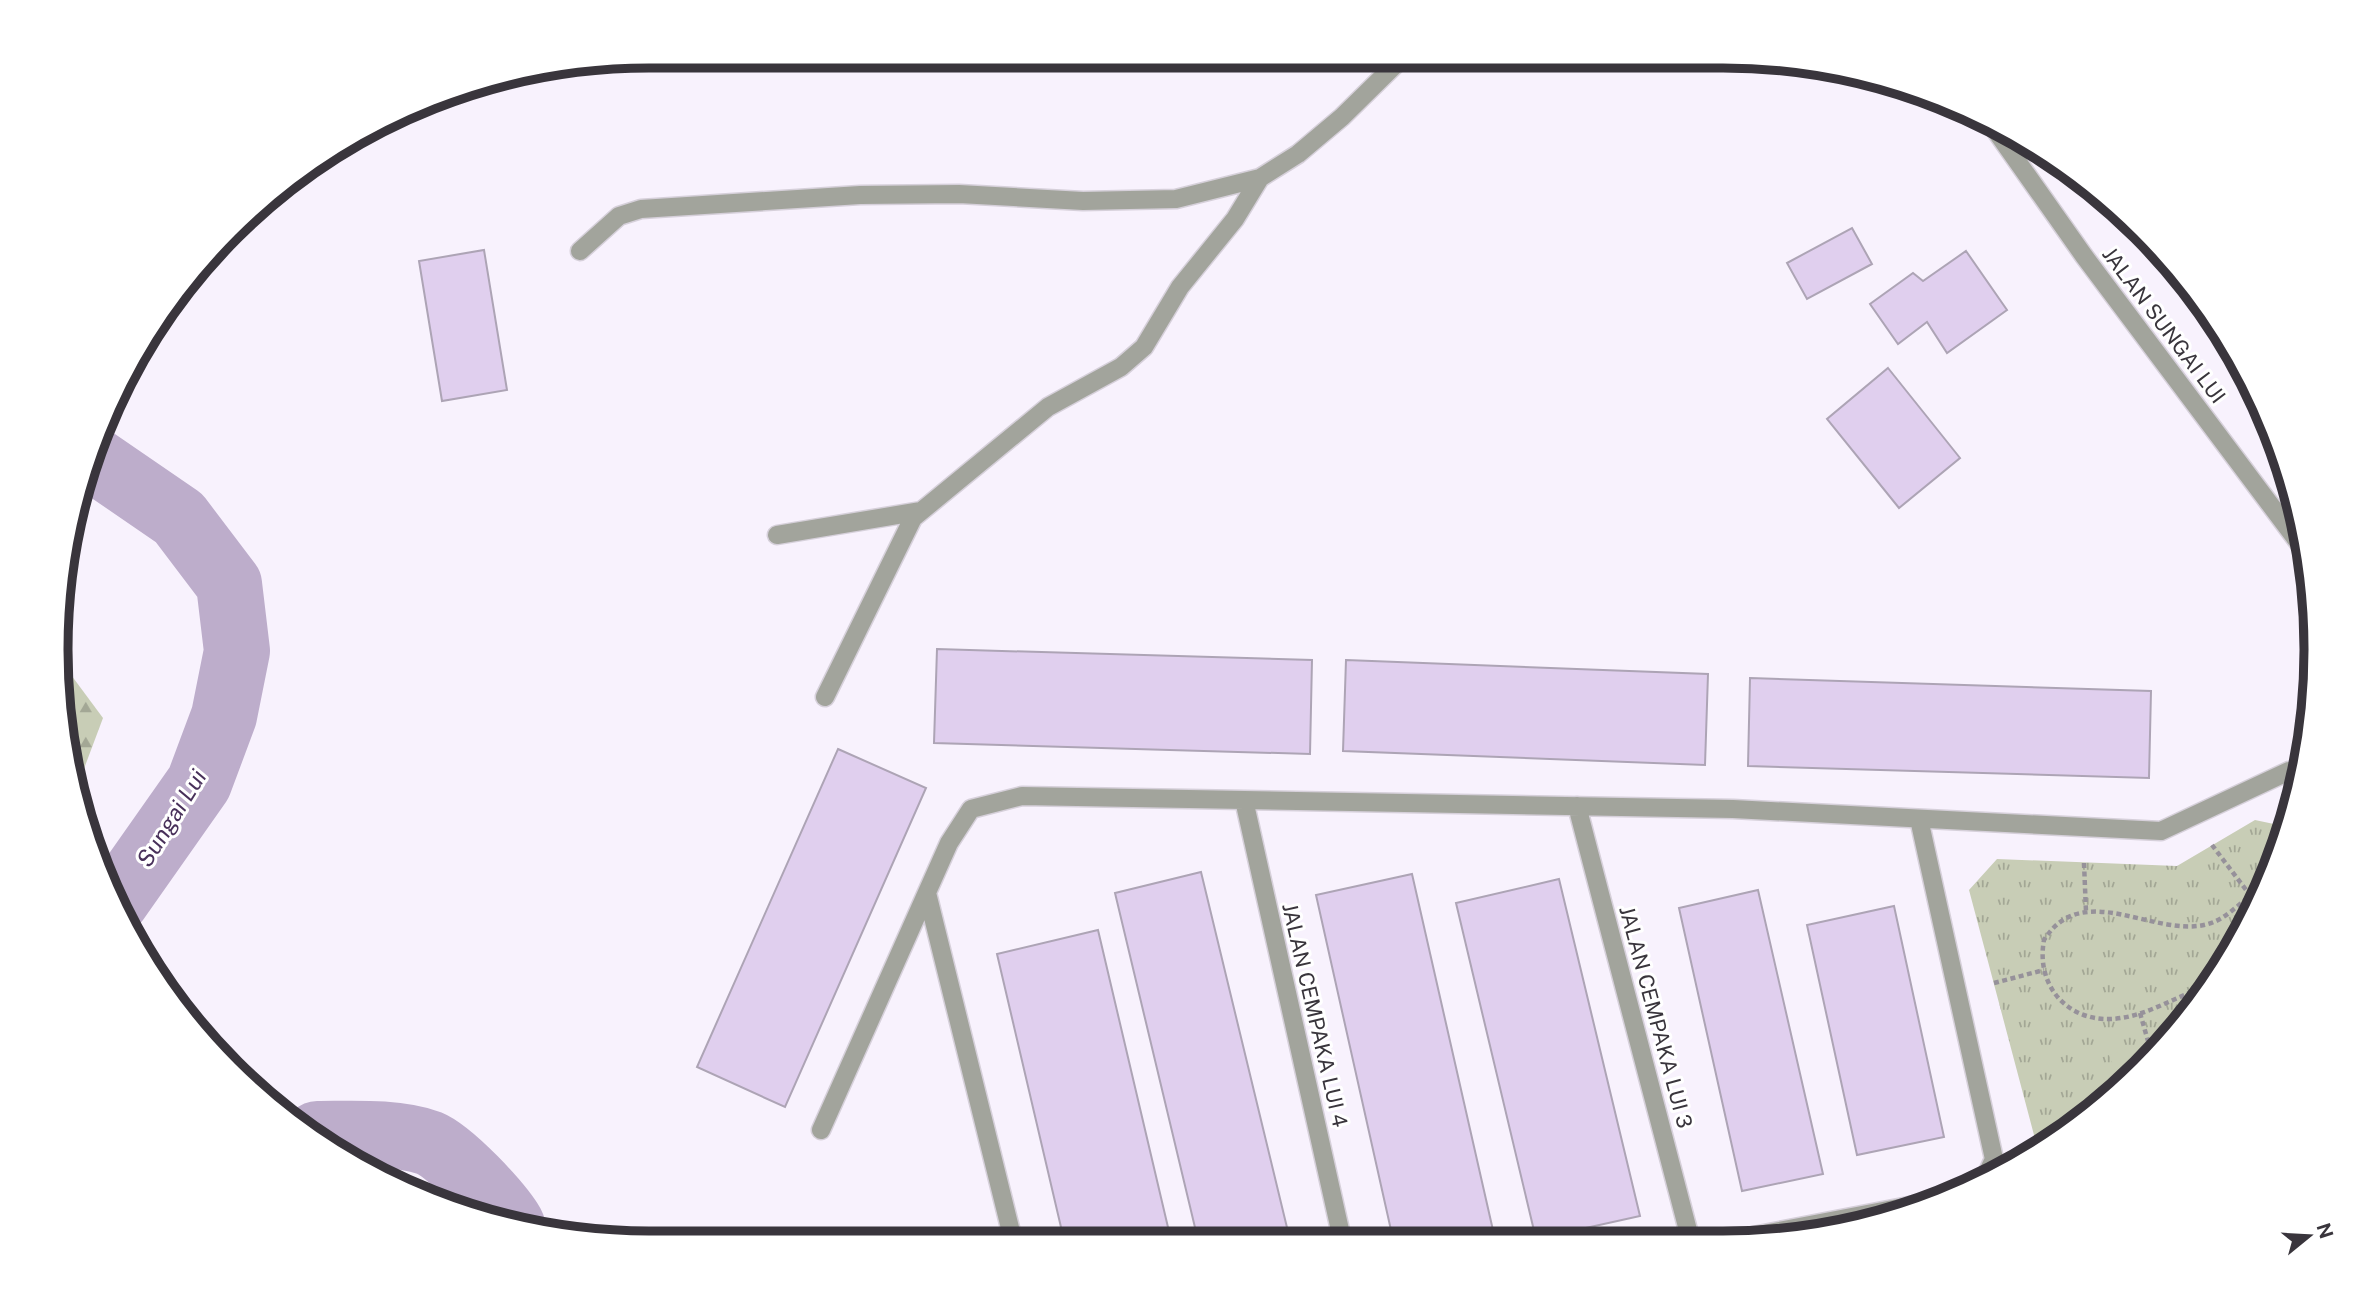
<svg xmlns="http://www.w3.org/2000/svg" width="2372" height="1299" font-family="'Public Sans',sans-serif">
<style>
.grass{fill:url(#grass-tufts)}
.forest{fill:url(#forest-firs)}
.pitch{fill:#c8cdb6}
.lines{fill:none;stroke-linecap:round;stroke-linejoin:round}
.river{stroke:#bdadcb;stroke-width:66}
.building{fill:#e0cfee;stroke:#ada4b5;stroke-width:2}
.minor-casing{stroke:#d6d0da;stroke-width:21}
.path{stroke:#96919a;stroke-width:4.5;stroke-dasharray:5 3.5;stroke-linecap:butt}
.minor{stroke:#a2a49c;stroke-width:18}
.labels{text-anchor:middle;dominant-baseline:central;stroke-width:6;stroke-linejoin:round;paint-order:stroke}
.street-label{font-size:21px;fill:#39353c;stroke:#fff}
.water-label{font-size:23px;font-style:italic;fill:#48305a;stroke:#fff}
.rim{fill:none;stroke:#39353c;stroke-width:9}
</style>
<defs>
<pattern id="grass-tufts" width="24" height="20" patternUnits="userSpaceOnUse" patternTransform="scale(1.75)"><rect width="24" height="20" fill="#c8cdb6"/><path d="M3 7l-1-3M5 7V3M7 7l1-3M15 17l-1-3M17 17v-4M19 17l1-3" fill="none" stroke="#a3a795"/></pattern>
<pattern id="forest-firs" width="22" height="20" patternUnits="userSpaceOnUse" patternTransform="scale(1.75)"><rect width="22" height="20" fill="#c8cdb6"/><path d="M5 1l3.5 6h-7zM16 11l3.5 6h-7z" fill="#a3a795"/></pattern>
</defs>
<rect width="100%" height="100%" fill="#f8f2fd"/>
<path class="grass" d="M2255,820L2288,827L2237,946L2168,1041L2053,1143L2038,1150L1969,890L1997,859L2177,866Z"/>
<path class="forest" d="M60,660L103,718L79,782L57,689Z"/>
<path class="pitch" d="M2176,1031L2120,1083L2109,1055Z"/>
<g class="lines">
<path class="river" d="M93,459L179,518L229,584L237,651L224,716L199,783L116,901
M317,1134C352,1134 395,1131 429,1143C451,1152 500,1204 512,1225"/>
</g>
<path class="building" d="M1852,228L1872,264L1807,299L1787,263Z
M484,250L507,390L442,401L419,261Z
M1966,251L2007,310L1947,353L1927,322L1898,344L1870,304L1913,273L1923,281Z
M1888,368L1960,458L1899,508L1827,419Z
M937,649L1312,660L1310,754L934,743Z
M1346,660L1708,674L1705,765L1343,751Z
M1750,678L2151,691L2149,778L1748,766Z
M838,749L926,788L785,1107L697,1067Z
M1201,872L1290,1240H1198L1115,893Z
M1412,874L1495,1239H1393L1316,895Z
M1559,879L1640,1216L1536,1239L1456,903Z
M1758,890L1823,1174L1742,1191L1679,908Z
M1894,906L1944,1137L1857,1155L1807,925Z
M1098,930L1171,1240H1064L997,954Z"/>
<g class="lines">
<defs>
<path id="minor" d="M1991,124L2084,256L2305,551
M580,251L619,216L641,209L860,195L959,194L1083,201L1176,199L1260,178
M777,535L921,511
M825,697L913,518L1048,407L1121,367L1144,347L1180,287L1235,219L1260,178L1298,154L1342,117L1403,57
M1244,800L1342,1239
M1577,806L1690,1238
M1919,819L1994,1159L1986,1176
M927,893L1013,1240
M821,1130L949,843L971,809L1022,796L1733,809L2161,831L2289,771L2298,784
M1743,1238L1935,1201"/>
</defs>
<use href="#minor" class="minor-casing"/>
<path class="path" d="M2212,845L2250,895
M2084,863L2086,912
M1994,983L2044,970
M2208,986C2179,995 2150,1014 2121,1018C2071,1026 2035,988 2044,940C2083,878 2155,939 2208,924C2230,918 2242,898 2262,889
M2140,1013L2148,1041"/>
<use href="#minor" class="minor"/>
</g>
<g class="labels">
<g class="street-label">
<text transform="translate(2164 325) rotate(53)">JALAN SUNGAI LUI</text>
<text transform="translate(1315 1015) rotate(77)">JALAN CEMPAKA LUI 4</text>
<text transform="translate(1656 1017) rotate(75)">JALAN CEMPAKA LUI 3</text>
</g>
<g class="water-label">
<text transform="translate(171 818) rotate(-58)">Sungai Lui</text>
</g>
</g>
<path d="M0 0H2372V1299H0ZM649 68H1723A581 581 0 0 1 2304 649V650A581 581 0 0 1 1723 1231H649A581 581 0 0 1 68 650V649A581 581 0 0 1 649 68Z" fill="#fff" fill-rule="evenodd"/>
<path class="rim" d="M649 68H1723A581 581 0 0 1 2304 649V650A581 581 0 0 1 1723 1231H649A581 581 0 0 1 68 650V649A581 581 0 0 1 649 68Z"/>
<g transform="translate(2309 1236) rotate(72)" stroke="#ffffff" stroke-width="5" paint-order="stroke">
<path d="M0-5L12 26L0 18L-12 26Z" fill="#39353c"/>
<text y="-10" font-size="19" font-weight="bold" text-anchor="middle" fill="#39353c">N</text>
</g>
</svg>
